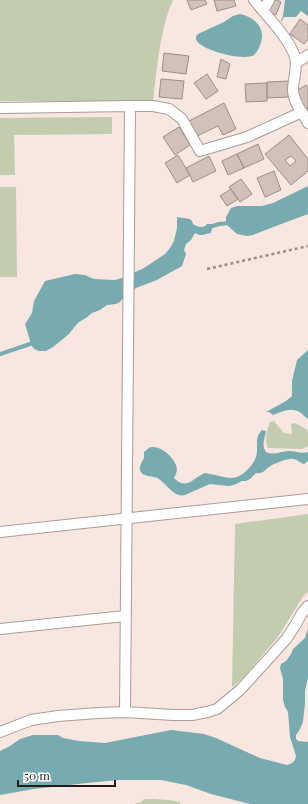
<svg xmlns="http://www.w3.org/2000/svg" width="308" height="804" font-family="'Playfair Display',serif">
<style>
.green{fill:#c4ccb0}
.water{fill:#77abb0}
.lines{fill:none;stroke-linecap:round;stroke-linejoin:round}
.stream{stroke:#77abb0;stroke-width:4}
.building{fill:#d0c1ba;stroke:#9c8e87;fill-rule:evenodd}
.minor-casing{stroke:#ab9c96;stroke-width:12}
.path{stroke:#988c87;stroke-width:2.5;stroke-dasharray:3 3;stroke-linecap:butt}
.minor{stroke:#fff;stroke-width:10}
</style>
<rect width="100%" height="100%" fill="#f7e7e0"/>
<path class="green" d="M0,0H173C160,29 157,69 153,101H0Z
M112,117V134L14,135L15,175H0V118Z
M0,187H16L17,277H0Z
M274,421L284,433L292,434L291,424L295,423L306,429L308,432V446L302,449L268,448C264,441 267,429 270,422Z
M308,514V592L304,595L278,637L243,678L232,687L235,524Z
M144,799C156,799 168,799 180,802V804H134L141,802Z"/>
<path class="water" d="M285,0H308V16L301,11L296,17H284L281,22V20L283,16Z
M240,14C255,17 267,29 260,45C259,48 257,52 254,55C243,62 195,49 196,38C196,35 198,34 200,33L224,22L233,16Z
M308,186V214L276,226L253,235L247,236L237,234L228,226L226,221V217L231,208L237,206H262L273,203Z
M177,217L190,219L192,221L193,224C198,227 203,229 207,224H213L211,233C203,234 202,237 195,233L191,240L186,244L184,250L186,254L182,266L157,280L136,288L122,299L120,302L116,304L107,305L100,310L92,313L86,318L79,322L76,325L69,334L53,347L46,351H39L36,350L33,348L31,344L25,324L32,313L34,301L45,281L75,274L85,275L94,279L115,280L122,278L144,268L165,254L170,248L174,241L177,228Z
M308,350V419C305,417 303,415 301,413C292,406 281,412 273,415L269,412H266L286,401L292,396V381L297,360Z
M262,430L266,431C265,439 261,445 266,452C274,456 281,451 289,451C296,451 301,454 308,452V461L304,464C300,463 297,459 293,459C287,458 277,463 272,465C266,468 263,475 256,473L250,479L246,481H242L234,485L228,486L210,484L185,495C175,498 167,485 159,479C154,475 142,478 140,470C139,466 142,462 144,458C144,458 144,453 144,452C147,450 149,447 152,447C162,446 176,459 177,469C177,472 175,476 174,478C186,491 193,478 205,473C226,476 234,485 250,467C254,462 257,457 257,450C257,442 256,436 262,430Z
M308,628V677L305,691V703L303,722L300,729L296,735V739L298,741L308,742V804H250L211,794L186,785L161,780H119L87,783L34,789L0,795V751L10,746L20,739L33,735H58L63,738L79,741L105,743L171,730L204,734L216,738L260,758L287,765L292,763L295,760L296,756L290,737L288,712L285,707L283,700V679L280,668L281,664L286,661L291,654L293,649L305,638Z"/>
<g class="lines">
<path class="stream" d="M209,227L219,224L231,223
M0,354L36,342"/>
</g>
<path class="building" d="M187,0H205L207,4L191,10Z
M214,0H234L236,6L217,11Z
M272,0H277L281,2L276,15L267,11Z
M300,19L308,25V39L304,44L290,34Z
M164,53L189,56L186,74L162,71Z
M221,59L230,64L226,79L217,77Z
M207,74L218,91L206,99L194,83Z
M161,79L184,81L182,99L159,97Z
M289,81V97L267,98V82Z
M267,83V101L246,102L245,84Z
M306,85L308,88V108L304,110L293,93Z
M224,103L236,129L223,135L218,126L197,136L189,121Z
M179,127L190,145L175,155L163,137Z
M289,135L308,159V171L291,185L265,154ZM291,156L296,161L290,166L285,160Z
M258,144L264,159L244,168L237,154Z
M237,154L244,168L228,175L222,161Z
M178,155L190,175L177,183L165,163Z
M209,156L216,171L193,182L186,168Z
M274,171L281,190L265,197L257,178Z
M241,179L252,194L240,202L229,187Z
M231,189L238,199L227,206L220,196Z"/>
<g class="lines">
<defs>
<path id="minor" d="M254,0C266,15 289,38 295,57C298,68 293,79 293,90C293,102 303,113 308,123
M263,11L269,0
M296,63L308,55
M0,108L130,106H153L169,109L182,119L200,151L247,137L302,112
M0,532L308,499
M0,629L125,616
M125,712L130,106
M0,732L31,720L58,716L98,713L125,712L173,715H192L207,712L217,709L240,690L272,655L287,638L296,624L302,613L308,606"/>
</defs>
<use href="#minor" class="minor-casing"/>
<path class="path" d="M207,269L308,246"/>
<use href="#minor" class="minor"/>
</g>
<path d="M18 780v6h97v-6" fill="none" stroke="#211b19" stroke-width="2"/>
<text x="24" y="780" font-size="12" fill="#211b19" stroke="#ffffff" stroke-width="3" paint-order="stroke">50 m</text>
</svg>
